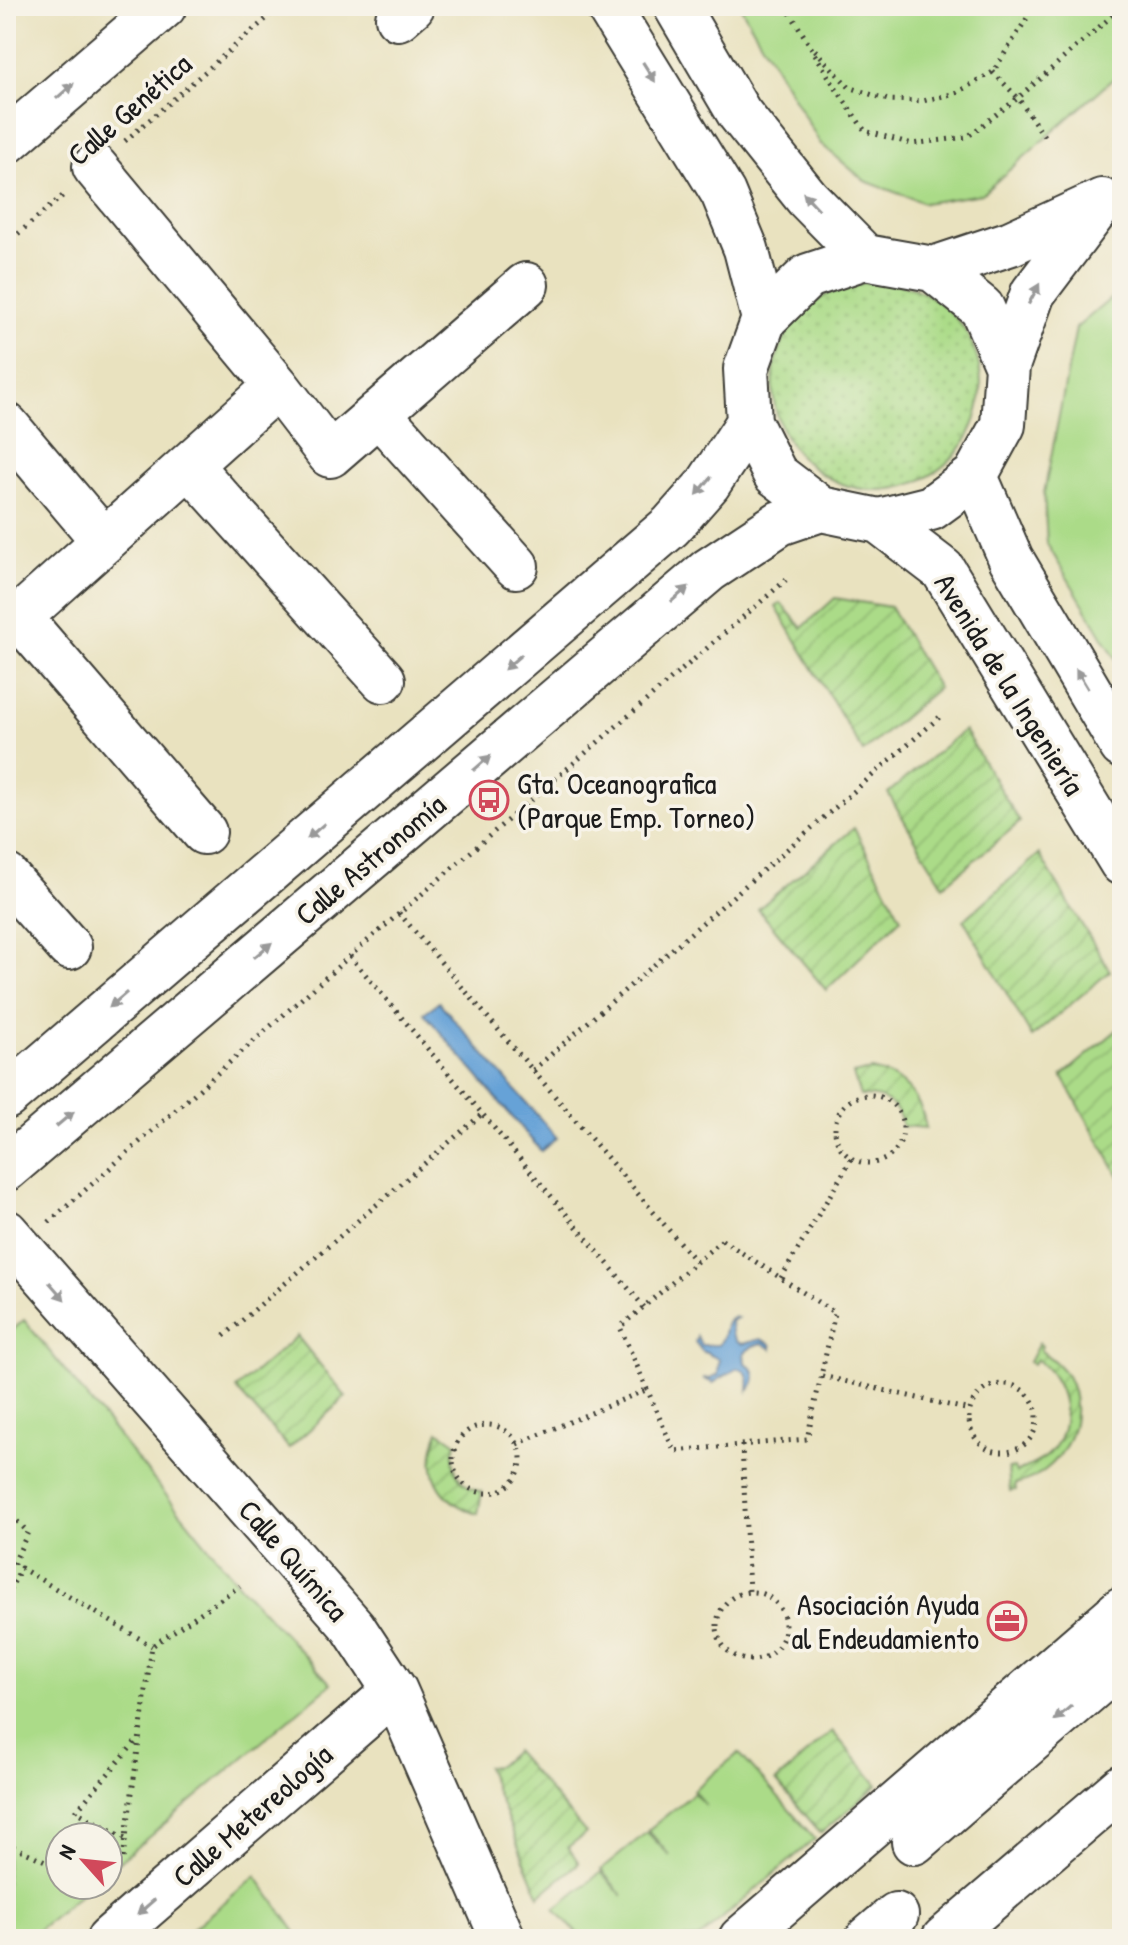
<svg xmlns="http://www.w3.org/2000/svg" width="1128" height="1945" font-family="'Patrick Hand',sans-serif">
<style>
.grass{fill:url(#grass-dots);stroke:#647c52;stroke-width:2}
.park{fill:#abdb88;stroke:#647c52;stroke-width:2}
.garden{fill:url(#garden-furrows);stroke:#647c52;stroke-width:2}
.water{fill:#66a2d7;stroke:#415f7a;stroke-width:2}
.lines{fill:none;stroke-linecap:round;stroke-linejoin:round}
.minor-casing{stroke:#3b3a34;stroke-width:48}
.path{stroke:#3b3a34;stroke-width:5;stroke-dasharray:2 6;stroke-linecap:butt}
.minor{stroke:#fff;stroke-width:44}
.oneway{fill:#999}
.labels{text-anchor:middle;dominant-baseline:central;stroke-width:7;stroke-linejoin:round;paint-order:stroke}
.street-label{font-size:30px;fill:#1c1c1c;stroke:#f7f3e8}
.poi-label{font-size:30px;fill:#1c1c1c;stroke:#f7f3e8;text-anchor:start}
</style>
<defs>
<pattern id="grass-dots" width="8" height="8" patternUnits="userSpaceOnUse" patternTransform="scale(2)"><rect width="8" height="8" fill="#abdb88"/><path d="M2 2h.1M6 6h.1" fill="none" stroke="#93bb75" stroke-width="1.8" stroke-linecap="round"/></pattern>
<pattern id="garden-furrows" width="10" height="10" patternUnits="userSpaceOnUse" patternTransform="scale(2)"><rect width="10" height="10" fill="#abdb88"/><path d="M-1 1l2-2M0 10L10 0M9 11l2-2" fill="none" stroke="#93bb75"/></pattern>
</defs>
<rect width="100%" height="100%" fill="#f7f3e8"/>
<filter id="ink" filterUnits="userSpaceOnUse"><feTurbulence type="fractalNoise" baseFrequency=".0125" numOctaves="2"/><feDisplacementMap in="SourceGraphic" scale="16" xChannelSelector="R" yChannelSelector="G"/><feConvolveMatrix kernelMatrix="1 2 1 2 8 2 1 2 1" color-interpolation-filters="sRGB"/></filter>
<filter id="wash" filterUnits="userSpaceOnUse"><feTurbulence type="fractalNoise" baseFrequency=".006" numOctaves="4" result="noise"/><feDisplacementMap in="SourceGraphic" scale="32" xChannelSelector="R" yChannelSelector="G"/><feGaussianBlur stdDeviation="1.8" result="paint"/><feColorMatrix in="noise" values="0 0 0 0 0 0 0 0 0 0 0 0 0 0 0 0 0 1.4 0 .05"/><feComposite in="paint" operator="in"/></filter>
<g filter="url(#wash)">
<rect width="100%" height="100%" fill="#e9e2bf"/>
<path class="grass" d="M773 386a104 104 0 1 1 208 0a104 104 0 1 1-208 0Z"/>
<path class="park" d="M740,6H1122V71L982,194L924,203L865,181L820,143Z
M1122,289V669L1047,544L1044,493L1076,328Z
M24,1320L240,1586L331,1684L108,1871V1837H60V1885H91L27,1939H6V1336Z
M739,1753L815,1839L698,1939H582L555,1909L601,1872L623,1896L601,1870L647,1832L670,1856L648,1830L694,1793L706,1806L693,1790Z
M256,1876L301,1939H180Z"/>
<path class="garden" d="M835,598L890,607L938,688L863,752L776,607L781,603L802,628Z
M964,730L1020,822L943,886L888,793Z
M854,828L901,918L826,990L758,909Z
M1039,854L1110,971L1032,1037L964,920Z
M1122,1026V1181L1062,1076Z
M871,1070C903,1076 921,1095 926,1128L902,1126C899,1103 882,1095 860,1096L853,1074Z
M297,1336L346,1397L289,1448L236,1389Z
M1039,1343L1042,1346L1040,1350C1050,1358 1061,1365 1067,1376C1090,1420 1062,1474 1015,1484L1016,1490L1010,1491L1008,1469L1014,1468L1016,1473C1026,1467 1041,1462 1049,1454C1076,1425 1065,1380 1036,1359L1033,1364L1029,1362Z
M439,1431L456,1443C449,1466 457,1486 482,1492L478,1514C437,1501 423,1470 439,1431Z
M832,1731L878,1785L821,1833L776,1781Z
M515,1751L586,1833L568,1847L579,1863L539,1896L486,1767L498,1766Z"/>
<path class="water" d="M439,1002L557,1138L541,1151L424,1013Z
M733,1317L737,1318L731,1321L732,1334L737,1342L742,1344L761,1339L771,1344L772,1349L762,1343L753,1346L744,1353L745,1363C758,1369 757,1382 748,1391C749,1380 750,1372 738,1368L713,1383L703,1378L710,1379L718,1375L719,1359L702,1351L695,1342L697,1336L701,1345H718C728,1337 721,1323 733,1317Z"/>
</g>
<g filter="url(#ink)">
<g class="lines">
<defs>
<path id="minor" d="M608,6L723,193L746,249L764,319
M676,6L739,113L807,198L865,257
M398,18L412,6
M6,142L164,6
M933,269L982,308L1007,366L1003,425L975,476L931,508L879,521L821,509L775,474L749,422L746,369L764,319L808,276L865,257L933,269L1011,243L1102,201
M1007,366L1033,293L1098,207
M277,386L330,455L526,285
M378,413L516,566
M6,425L104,541
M189,465L383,680
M975,476L1011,559L1122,746
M879,521L943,570L1122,863
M19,617L204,832
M6,629L277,386L95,167
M6,876L69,947
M6,1097L671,526L708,484L749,422
M6,1169L709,570L780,523L821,509
M6,1232L353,1627L395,1691L503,1939
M914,1842L1122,1662
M109,1939L395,1691
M741,1939L1122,1609
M868,1939L896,1915
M944,1939L1122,1787"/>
</defs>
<use href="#minor" class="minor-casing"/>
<path class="path" d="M786,6L835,87L865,131L912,144L967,137L1018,98L1122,7
M815,50L849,87L888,100L923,101L956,93L993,72L1029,15L1031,6
M993,72L1018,98L1046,139
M125,141L281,6
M6,244L66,193
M399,913L696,1262
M350,956L644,1307
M533,1070L943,714
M835 1129a34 34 0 1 1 68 0a34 34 0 1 1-68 0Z
M49,1222L350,956L786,580
M722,1240L835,1313L807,1439L674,1451L620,1327Z
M781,1278L852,1158
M224,1336L482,1114
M822,1376L970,1410
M969 1418a34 34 0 1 1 68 0a34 34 0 1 1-68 0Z
M453 1459a34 34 0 1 1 68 0a34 34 0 1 1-68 0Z
M517,1444L648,1389
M742,1445L749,1592
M6,1510L28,1532L13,1565
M717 1626a34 34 0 1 1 68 0a34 34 0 1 1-68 0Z
M6,1597L21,1568L152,1646
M125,1838L76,1811L138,1739
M6,1843L45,1861L60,1860
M108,1859H123L152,1646L240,1586"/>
<use href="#minor" class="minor"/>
</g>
<defs><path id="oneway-solid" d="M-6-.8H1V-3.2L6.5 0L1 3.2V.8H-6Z" transform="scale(2)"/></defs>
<g class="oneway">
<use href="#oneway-solid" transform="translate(649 72) rotate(58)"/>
<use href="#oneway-solid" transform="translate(65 91) rotate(-41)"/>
<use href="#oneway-solid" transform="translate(811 201) rotate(-133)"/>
<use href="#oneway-solid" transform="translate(1034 294) rotate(-62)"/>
<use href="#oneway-solid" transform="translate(704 486) rotate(129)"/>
<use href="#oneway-solid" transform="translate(680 594) rotate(-41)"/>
<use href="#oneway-solid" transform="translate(513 662) rotate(139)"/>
<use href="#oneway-solid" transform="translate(1082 679) rotate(-121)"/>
<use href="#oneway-solid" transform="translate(482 763) rotate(-41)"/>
<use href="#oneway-solid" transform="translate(316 831) rotate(139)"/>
<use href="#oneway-solid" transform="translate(263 950) rotate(-40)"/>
<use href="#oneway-solid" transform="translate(118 1000) rotate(139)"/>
<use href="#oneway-solid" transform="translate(65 1119) rotate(-40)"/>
<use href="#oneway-solid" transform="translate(57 1291) rotate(49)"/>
<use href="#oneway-solid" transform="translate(1063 1713) rotate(139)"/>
<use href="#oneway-solid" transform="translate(146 1907) rotate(139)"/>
</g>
</g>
<defs>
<symbol id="bus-ring" viewBox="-11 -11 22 22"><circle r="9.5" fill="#f7f3e8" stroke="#d1495b" stroke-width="1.5"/><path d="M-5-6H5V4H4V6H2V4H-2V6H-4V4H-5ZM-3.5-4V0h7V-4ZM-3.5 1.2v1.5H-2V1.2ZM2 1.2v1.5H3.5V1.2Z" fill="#d1495b"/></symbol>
<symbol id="office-ring" viewBox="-11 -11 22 22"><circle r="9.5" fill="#f7f3e8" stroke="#d1495b" stroke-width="1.5"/><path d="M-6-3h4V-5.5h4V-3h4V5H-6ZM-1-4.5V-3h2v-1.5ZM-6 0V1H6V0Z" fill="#d1495b"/></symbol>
</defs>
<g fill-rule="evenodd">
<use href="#bus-ring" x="467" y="778" width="44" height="44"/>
<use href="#office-ring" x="985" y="1599" width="44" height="44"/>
</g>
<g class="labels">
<g class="street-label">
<text transform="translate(129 109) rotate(-41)">Calle Genética</text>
<text transform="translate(1010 684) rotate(58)">Avenida de la Ingeniería</text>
<text transform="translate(370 859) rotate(-40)">Calle Astronomía</text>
<text transform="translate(294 1560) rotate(49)">Calle Química</text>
<text transform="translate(252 1815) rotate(-41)">Calle Metereología</text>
</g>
<g class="poi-label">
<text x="517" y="783">Gta. Oceanografica<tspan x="517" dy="34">(Parque Emp. Torneo)</tspan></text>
<text x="979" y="1604" text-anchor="end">Asociación Ayuda<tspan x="979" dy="34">al Endeudamiento</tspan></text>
</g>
</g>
<rect width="1128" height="1945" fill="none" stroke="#f7f3e8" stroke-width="32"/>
<g transform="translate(84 1861) rotate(297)"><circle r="38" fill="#f7f3e8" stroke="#9f9d96" stroke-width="2"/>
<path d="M0-6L14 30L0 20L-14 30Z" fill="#d1495b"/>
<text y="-12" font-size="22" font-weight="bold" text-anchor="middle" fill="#1c1c1c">N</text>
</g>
</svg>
